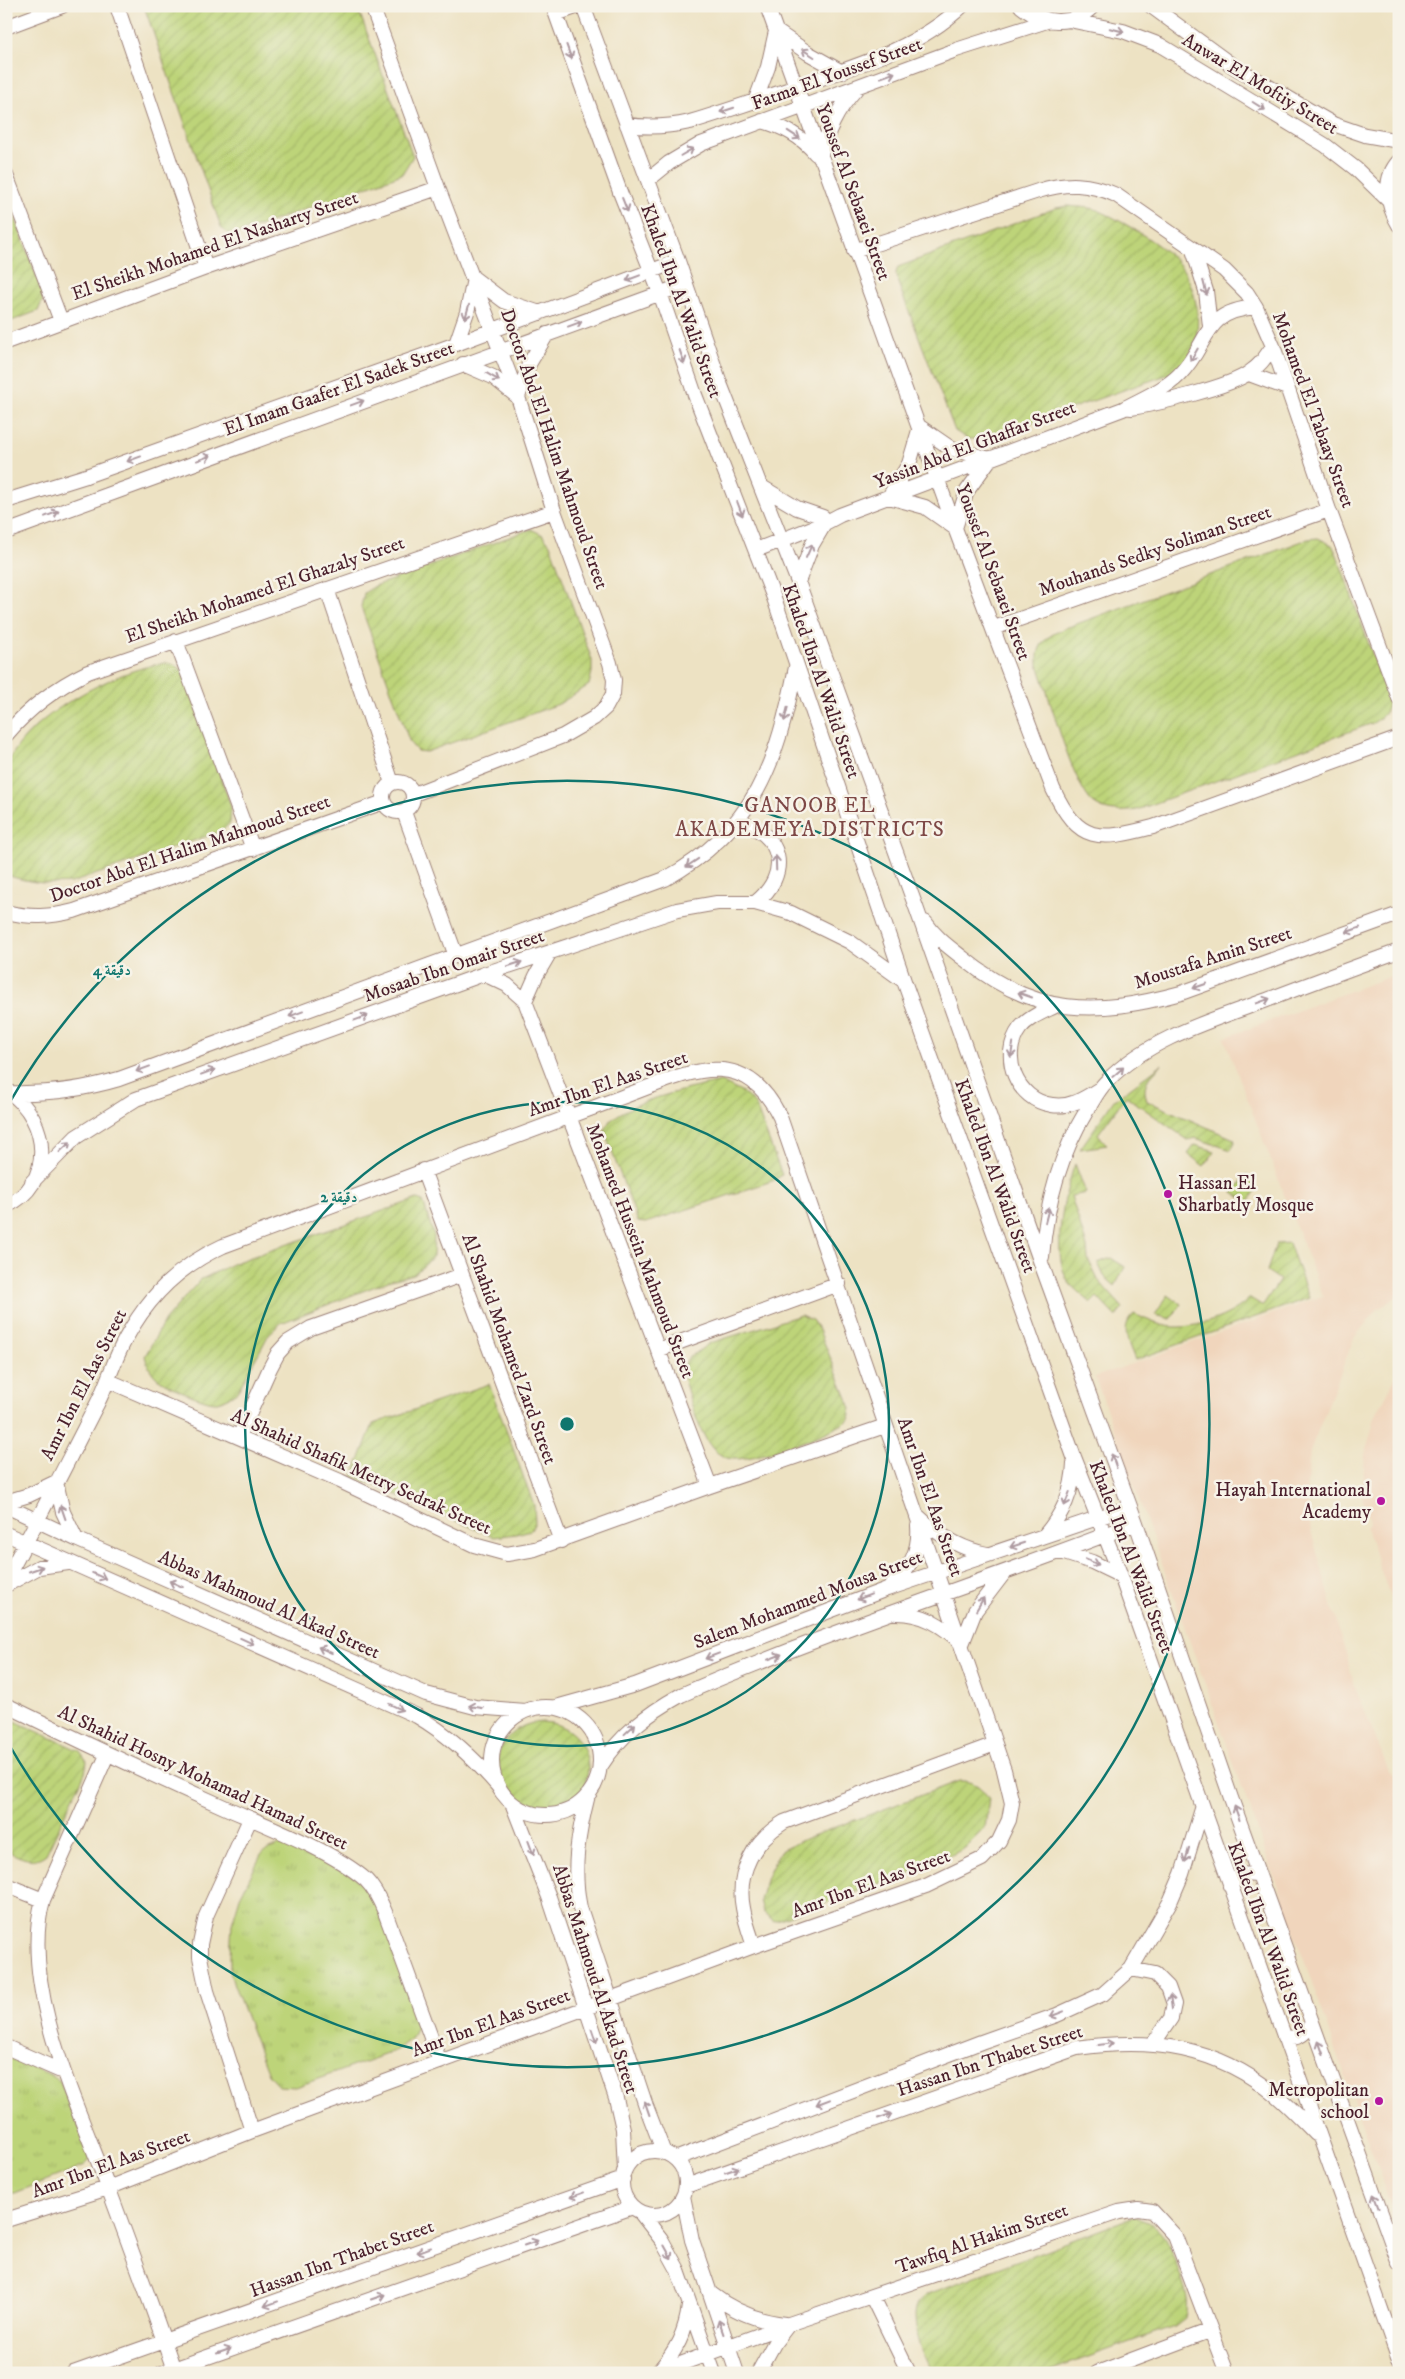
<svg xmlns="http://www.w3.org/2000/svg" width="1405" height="2379" font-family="'IM FELL DW Pica',Amiri,serif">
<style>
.built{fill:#f0d5bc}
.park{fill:url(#park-tufts);stroke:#847a52}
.garden{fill:url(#garden-furrows);stroke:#847a52}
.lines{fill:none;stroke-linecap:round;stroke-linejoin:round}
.minor-casing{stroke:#9c8077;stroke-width:16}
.minor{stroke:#fff;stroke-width:14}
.oneway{stroke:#ae9aa0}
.ring{fill:none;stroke:#0f766e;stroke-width:2.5}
.poi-dot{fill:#b5179e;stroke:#f7f3e8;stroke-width:2}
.labels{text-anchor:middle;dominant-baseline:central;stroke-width:5;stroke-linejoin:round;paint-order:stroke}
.street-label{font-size:19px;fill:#4a1f2b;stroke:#f7f3e8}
.poi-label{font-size:19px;fill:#4a1f2b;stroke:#f7f3e8;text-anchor:end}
.quarter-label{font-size:21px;letter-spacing:1px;fill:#7e4846;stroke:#f7f3e8}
.centre{fill:#0f766e;stroke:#f7f3e8;stroke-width:2.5}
.ring-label{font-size:15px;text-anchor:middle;font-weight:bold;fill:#0f766e;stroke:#f7f3e8;stroke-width:5;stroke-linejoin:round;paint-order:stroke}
</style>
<defs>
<pattern id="park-tufts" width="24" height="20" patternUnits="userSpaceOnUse" patternTransform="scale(1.25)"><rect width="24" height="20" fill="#bdd479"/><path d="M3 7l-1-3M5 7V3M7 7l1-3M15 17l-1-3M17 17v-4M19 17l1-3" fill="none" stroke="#a4b669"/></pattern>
<pattern id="garden-furrows" width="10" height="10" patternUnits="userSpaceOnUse" patternTransform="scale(1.25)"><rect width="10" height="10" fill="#bdd479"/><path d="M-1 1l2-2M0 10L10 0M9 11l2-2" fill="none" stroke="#a4b669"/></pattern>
</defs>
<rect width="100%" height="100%" fill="#f7f3e8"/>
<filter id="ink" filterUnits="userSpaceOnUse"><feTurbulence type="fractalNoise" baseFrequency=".02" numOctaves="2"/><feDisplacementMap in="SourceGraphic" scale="10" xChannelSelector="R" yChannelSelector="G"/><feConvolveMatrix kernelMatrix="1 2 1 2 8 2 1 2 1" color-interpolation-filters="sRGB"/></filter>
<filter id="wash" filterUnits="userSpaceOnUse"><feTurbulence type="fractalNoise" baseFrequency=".0096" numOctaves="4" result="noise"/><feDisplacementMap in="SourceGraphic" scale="20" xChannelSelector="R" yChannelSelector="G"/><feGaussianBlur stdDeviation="1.12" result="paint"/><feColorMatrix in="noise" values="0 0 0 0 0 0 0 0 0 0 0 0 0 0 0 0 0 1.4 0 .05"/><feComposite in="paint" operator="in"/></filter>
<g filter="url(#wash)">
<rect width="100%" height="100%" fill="#ede2c3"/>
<path class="built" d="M1399,973V1295L1378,1309L1354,1338L1310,1451L1306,1494L1311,1531L1356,1690L1389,1771L1399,1783V2225L1095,1377L1323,1296L1224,1038Z
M1399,1371V1622L1366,1528L1370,1522L1367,1510H1364L1362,1493L1365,1454L1375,1417Z"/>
<path class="park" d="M280,1845L292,1847L354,1876L375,1900L419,2022L412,2038L395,2051L296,2087L279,2086L268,2074L234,1985L230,1971V1955L232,1924L240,1897L261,1855L269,1849Z
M6,2057L49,2074L60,2081L92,2158L85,2165L15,2193H6Z"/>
<path class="garden" d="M144,6H357L413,156L402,174L234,235L227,233L221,227Z
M6,193L44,297L38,311L6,323Z
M1068,206C1077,207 1087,207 1095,209C1118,218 1163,245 1179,264C1196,285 1203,323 1193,348C1190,356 1183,364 1178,371L984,439H968L955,431L898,283L896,273L898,267L1056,208Z
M531,529L543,535L550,544L592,660V672L589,685L559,704L426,752L417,751L410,743L361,607L364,593L375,586Z
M1318,538L1332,545L1337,555L1387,695C1390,710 1384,716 1373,723L1137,810C1122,812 1106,813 1093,803C1072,784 1049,695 1038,665C1036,644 1046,637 1063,629L1308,539Z
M165,663L174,664L183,672L231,806L230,823L222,831L71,883C48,885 28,882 6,875C6,848 6,822 6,795C6,787 4,776 6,769C21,718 117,669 165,663Z
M1162,1064C1150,1077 1141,1082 1147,1101L1234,1139L1235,1142L1231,1150L1195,1138L1188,1140L1126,1096L1098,1134L1107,1145L1080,1149L1114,1100Z
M721,1082L743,1093L755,1104L782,1175L775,1180L646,1223L638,1222L604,1130C616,1102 693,1088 721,1082Z
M1195,1145L1215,1151L1204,1166L1188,1154Z
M1075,1164L1086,1193L1071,1196L1087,1247L1088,1259L1098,1280L1123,1308L1116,1317L1097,1297L1091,1303C1084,1296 1070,1287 1066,1278C1052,1247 1064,1194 1075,1164Z
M1247,1174L1257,1189L1248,1202L1233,1193Z
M417,1199L423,1201L434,1236L433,1256L426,1264L414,1274L391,1280L281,1323L269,1334L238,1391C232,1395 224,1401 217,1402C205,1403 165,1385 156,1377C150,1371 147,1364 145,1356L165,1320L200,1280L234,1263Z
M1289,1243L1309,1298L1135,1360C1129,1344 1119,1327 1134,1314C1148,1320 1163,1328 1179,1327C1203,1326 1232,1316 1250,1298L1263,1306L1280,1280L1267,1271L1276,1244Z
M1111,1258L1125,1267L1115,1286L1104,1276L1098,1263Z
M1168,1295L1181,1304L1171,1319L1155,1315Z
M801,1315L812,1320L819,1330L851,1408L849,1420C828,1435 759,1460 733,1459C726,1459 718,1454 713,1449C697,1431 689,1394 681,1371L688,1358L710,1343Z
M489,1384L534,1505L535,1522L531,1530L516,1534L494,1537L353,1476L373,1424Z
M6,1717L80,1751L87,1761L85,1773L46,1854C32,1865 21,1857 6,1851Z
M496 1768a46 46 0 1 1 92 0a46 46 0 1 1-92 0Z
M959,1781C973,1780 982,1787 989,1799L985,1828L965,1848L932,1865L774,1921L763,1912L760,1900L767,1877L780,1851L807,1838Z
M1134,2217C1143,2220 1155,2224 1161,2232C1168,2239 1185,2287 1187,2298C1188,2305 1187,2311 1186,2318L1177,2325L1044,2373H933C923,2359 910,2321 917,2305C919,2301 924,2297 928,2294Z"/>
</g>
<g filter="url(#ink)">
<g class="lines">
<defs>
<path id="minor" d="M117,6L206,268
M372,6L438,188L518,397L554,511L610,663L614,680L613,694L606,707L594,718L563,736L414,794
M553,6L620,192L660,293L695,395L774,598L904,981L1074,1457L1121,1576L1399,2360
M583,6L678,261L721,386L798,582L917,910L1041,1263L1136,1523L1231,1798L1399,2263
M767,6L955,528L1053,789C1079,844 1099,841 1153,827L1399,738
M1021,6C1043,24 1072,28 1093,6
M1151,6L1233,66L1333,124L1365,135L1399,141
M556,14L579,6
M1069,20L1123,31L1160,45L1325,145L1356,169L1388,200
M6,27L62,6
M755,102L768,67L776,31L808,53L842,72
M762,121C784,127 801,136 816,154
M627,125C649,128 668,127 690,122C730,110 770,96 810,82C863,64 920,46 962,6
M820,158C827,131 837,110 856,89
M1399,161C1382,179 1387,206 1399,225
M6,175L61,321
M648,180L669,163L701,144L956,50L1047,21
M1193,250L1206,291L1210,326
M854,251L1038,191C1067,182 1089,183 1116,195L1224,270L1247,293L1256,307L1273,346L1329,510L1399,698
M475,279L504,301L540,313
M6,342L206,268L438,188
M456,344L467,312L474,279
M463,364L493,377L518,397L529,364L547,334
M1249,374L1287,388
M1131,408C1156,404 1231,387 1250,372C1261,365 1266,356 1273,346
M920,427L952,449L990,459L967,491L955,528L925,507L889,497L909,464Z
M762,487L797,508L823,517
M6,501L86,476L456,344L678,261
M6,532L686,284
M756,550L825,523L840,515L1123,409C1141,399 1164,390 1179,375C1211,343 1200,312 1256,307
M798,582L812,545L825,523
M327,589L392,783
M994,628L1329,510
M176,641L253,849
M6,735C28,709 57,687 88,672L554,511
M383 797a15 15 0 1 1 30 0a15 15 0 1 1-30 0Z
M404,812L456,956
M737,821C783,833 792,874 755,903
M6,912C31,918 50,917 74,911L384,802
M925,922C935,937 949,947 963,958C1035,1017 1096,1016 1181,993L1399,914
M484,974L507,985L525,1001L710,1486
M525,1001L536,976L550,952
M1055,1006C1043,1012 1029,1017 1020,1028C999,1056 1016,1100 1052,1105C1069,1108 1084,1099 1098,1090
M10,1093C49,1094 82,1090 119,1079L665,879C755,830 777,762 796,667
M423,1170L561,1541
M32,1182L76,1137L136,1099L484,974L677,910L717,903H755L791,913L850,942L904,981
M6,1206C55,1184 50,1120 9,1092
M1042,1257C1046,1205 1059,1156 1087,1110C1093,1101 1098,1090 1106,1082C1147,1039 1212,1020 1267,1000C1311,983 1355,967 1399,951
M658,1350L839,1284
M109,1381L340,1481L474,1545L507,1554L535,1549L710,1486L885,1426
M239,1437L270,1368L278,1353L288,1342L311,1328L462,1275
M6,1502L29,1495L56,1482L63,1512L76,1539
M6,1506L76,1539L426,1694L475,1707L525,1711
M918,1516C938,1535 960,1549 987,1554
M6,1534L417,1716C449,1735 474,1758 498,1786
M1044,1536C1063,1514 1073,1492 1074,1463
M1061,1552L1092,1562L1121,1576
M6,1579C38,1521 67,1462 97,1404C108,1383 114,1359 126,1338C148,1297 181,1265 223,1246L622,1097C684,1075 742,1040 780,1117L1004,1770L1012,1803L1009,1820L999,1841L982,1859L926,1886L754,1946L252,2131L108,2188L6,2220
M6,1585L39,1567L68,1563
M891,1585C910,1569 920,1551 918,1526
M896,1613C923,1613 943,1625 962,1644L975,1611L1004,1573
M6,1705C78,1740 150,1774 224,1807C265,1825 333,1851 366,1880C375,1889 380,1900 385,1912L440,2062
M556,1707L635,1685L887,1589L1130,1507
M492 1761a54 54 0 1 1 108 0a54 54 0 1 1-108 0Z
M107,1755L43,1900C19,1986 78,2107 108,2187C131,2249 154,2311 175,2373
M600,1767C621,1734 647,1714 681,1695C830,1630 985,1582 1136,1523
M588,1795C578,1834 572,1869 580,1908L646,2106L664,2153
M512,1803L549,1897L616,2098L623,2129L625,2170
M250,1819L206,1916L200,1944V1957L207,1991L252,2131
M6,1885L43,1900
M1230,1886C1237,1875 1247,1872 1259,1876
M754,1946C750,1934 745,1921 743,1908C736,1873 754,1840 784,1822L995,1744
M1131,1969L1155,1974L1168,1987L1174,2004L1171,2018L1153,2044
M1284,2037C1297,2040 1306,2034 1312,2022
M6,2047L63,2072
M622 2183a32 32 0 1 1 64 0a32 32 0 1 1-64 0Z
M675,2159L981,2042L1057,2015L1103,1994L1131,1969L1170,1902L1182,1874L1202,1809
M686,2186L1077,2048C1152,2037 1217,2046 1277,2096C1291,2108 1303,2121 1316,2134
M683,2196L692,2240L737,2373
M640,2212L661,2239L677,2268L714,2373
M710,2293C733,2311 756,2321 785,2324
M872,2297L909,2373
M659,2371C676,2351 686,2332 689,2306
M73,2373L623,2179
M162,2373L633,2207
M656,2373L789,2324L1119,2212L1138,2209L1152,2211L1175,2236L1227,2373
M758,2373L775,2342L788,2325
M1097,2373L1211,2330"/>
</defs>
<use href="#minor" class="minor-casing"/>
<use href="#minor" class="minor"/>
</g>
<defs><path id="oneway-shaft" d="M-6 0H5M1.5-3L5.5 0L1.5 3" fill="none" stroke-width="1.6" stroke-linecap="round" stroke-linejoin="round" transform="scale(1.25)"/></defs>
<g class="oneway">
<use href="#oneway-shaft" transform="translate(1117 30) rotate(14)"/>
<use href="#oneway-shaft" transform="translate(569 52) rotate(70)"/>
<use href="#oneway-shaft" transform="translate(808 53) rotate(-148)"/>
<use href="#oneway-shaft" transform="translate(888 75) rotate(-20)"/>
<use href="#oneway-shaft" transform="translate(1259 106) rotate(32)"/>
<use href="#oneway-shaft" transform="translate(727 110) rotate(162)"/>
<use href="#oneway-shaft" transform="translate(794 135) rotate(33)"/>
<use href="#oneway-shaft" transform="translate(687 152) rotate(-30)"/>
<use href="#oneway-shaft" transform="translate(625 205) rotate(68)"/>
<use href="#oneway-shaft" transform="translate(633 278) rotate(159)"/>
<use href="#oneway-shaft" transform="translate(1205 288) rotate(76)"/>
<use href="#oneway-shaft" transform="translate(467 312) rotate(106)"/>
<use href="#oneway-shaft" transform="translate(575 324) rotate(-20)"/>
<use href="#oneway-shaft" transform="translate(1194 355) rotate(120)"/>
<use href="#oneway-shaft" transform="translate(682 357) rotate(71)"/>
<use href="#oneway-shaft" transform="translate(493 377) rotate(31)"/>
<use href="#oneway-shaft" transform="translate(357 403) rotate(-20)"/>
<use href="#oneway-shaft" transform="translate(204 458) rotate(-20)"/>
<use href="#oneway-shaft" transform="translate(134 459) rotate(160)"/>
<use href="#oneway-shaft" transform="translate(740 509) rotate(69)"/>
<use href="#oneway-shaft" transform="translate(52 514) rotate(-21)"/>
<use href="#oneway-shaft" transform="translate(809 551) rotate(-66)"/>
<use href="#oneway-shaft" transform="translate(786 714) rotate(104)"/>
<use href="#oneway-shaft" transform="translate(692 863) rotate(146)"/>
<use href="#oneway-shaft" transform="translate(776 863) rotate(-92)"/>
<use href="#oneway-shaft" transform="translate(1353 930) rotate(161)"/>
<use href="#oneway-shaft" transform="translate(515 964) rotate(-18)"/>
<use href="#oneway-shaft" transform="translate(1200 986) rotate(161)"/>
<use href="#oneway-shaft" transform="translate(1025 995) rotate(-161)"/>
<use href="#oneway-shaft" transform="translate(1263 1001) rotate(-20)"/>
<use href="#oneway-shaft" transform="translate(296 1014) rotate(160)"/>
<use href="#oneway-shaft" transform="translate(361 1018) rotate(-20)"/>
<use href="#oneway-shaft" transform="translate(1012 1050) rotate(99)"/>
<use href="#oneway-shaft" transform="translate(143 1069) rotate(160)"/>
<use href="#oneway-shaft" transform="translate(208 1072) rotate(-20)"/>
<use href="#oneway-shaft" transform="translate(1118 1072) rotate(-41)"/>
<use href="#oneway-shaft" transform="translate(65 1147) rotate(-43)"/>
<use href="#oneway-shaft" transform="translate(1047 1215) rotate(-76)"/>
<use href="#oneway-shaft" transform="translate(1114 1461) rotate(-110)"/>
<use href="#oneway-shaft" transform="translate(1067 1499) rotate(111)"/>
<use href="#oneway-shaft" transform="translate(63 1512) rotate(-109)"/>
<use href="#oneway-shaft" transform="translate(1017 1545) rotate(162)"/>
<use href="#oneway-shaft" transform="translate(1092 1562) rotate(22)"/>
<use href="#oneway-shaft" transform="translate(36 1569) rotate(-19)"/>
<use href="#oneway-shaft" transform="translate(99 1576) rotate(24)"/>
<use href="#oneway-shaft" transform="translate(176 1584) rotate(-156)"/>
<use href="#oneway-shaft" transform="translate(864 1597) rotate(159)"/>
<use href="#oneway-shaft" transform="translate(980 1604) rotate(-59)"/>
<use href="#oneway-shaft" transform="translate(247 1641) rotate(24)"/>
<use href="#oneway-shaft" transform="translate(325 1650) rotate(-156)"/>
<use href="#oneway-shaft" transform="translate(712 1656) rotate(159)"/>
<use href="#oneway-shaft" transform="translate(775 1657) rotate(-21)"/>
<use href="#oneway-shaft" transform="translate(396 1707) rotate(25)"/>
<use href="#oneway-shaft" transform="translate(476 1707) rotate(-170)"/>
<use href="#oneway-shaft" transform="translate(630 1729) rotate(-43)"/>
<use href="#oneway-shaft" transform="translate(1237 1813) rotate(-110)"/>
<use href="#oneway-shaft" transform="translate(531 1848) rotate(69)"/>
<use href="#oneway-shaft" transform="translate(1187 1855) rotate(106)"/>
<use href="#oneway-shaft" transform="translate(1171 2002) rotate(-98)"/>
<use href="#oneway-shaft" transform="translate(1057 2014) rotate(159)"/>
<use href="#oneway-shaft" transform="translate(594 2036) rotate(71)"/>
<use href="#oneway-shaft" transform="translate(1106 2044) rotate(-8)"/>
<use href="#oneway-shaft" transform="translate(1321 2048) rotate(-110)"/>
<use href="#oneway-shaft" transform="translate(823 2102) rotate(159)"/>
<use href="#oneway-shaft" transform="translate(647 2108) rotate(-109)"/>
<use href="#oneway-shaft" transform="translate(885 2116) rotate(-19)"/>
<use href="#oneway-shaft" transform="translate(732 2170) rotate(-19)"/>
<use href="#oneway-shaft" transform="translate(577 2195) rotate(160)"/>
<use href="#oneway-shaft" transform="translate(1376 2201) rotate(-110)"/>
<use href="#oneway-shaft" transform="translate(531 2243) rotate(-19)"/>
<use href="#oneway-shaft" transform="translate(424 2250) rotate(160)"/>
<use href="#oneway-shaft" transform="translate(668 2252) rotate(61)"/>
<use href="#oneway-shaft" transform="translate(378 2297) rotate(-19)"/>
<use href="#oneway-shaft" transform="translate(271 2304) rotate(160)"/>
<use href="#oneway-shaft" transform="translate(721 2327) rotate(-109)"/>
<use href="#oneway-shaft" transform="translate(224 2351) rotate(-19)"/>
</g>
</g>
<g class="ring">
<circle cx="567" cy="1424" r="322"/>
<path d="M7 1107A643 643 0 1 1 7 1741"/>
</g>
<g class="poi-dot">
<circle cx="1168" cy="1194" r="5"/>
<circle cx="1381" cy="1501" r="5"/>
<circle cx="1379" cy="2101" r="5"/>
</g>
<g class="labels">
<g class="street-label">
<text transform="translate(837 74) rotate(-20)">Fatma El Youssef Street</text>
<text transform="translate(1260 84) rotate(31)">Anwar El Moftiy Street</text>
<text transform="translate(853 192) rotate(70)">Youssef Al Sebaaei Street</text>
<text transform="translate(215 246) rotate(-19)">El Sheikh Mohamed El Nasharty Street</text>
<text transform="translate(681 301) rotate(70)">Khaled Ibn Al Walid Street</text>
<text transform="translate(339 389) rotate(-20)">El Imam Gaafer El Sadek Street</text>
<text transform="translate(1313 410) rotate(70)">Mohamed El Tabaay Street</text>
<text transform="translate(975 445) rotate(-21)">Yassin Abd El Ghaffar Street</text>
<text transform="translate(554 449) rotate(71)">Doctor Abd El Halim Mahmoud Street</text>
<text transform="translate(1155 551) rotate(-19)">Mouhands Sedky Soliman Street</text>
<text transform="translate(993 572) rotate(70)">Youssef Al Sebaaei Street</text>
<text transform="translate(265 590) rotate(-19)">El Sheikh Mohamed El Ghazaly Street</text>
<text transform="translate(821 681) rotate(71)">Khaled Ibn Al Walid Street</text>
<text transform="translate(190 849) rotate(-19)">Doctor Abd El Halim Mahmoud Street</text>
<text transform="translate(1213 958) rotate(-18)">Moustafa Amin Street</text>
<text transform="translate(454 966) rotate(-19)">Mosaab Ibn Omair Street</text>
<text transform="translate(608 1084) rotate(-19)">Amr Ibn El Aas Street</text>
<text transform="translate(995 1176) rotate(70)">Khaled Ibn Al Walid Street</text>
<text transform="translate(640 1251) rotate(69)">Mohamed Hussein Mahmoud Street</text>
<text transform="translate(509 1349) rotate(70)">Al Shahid Mohamed Zard Street</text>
<text transform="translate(84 1385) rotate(-63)">Amr Ibn El Aas Street</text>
<text transform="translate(361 1472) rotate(24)">Al Shahid Shafik Metry Sedrak Street</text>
<text transform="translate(930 1497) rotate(71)">Amr Ibn El Aas Street</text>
<text transform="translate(1131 1557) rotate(69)">Khaled Ibn Al Walid Street</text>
<text transform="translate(808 1600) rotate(-21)">Salem Mohammed Mousa Street</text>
<text transform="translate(269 1605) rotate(24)">Abbas Mahmoud Al Akad Street</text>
<text transform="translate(203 1778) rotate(25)">Al Shahid Hosny Mohamad Hamad Street</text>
<text transform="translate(871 1884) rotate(-20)">Amr Ibn El Aas Street</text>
<text transform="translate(1268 1939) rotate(70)">Khaled Ibn Al Walid Street</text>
<text transform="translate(595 1979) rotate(72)">Abbas Mahmoud Al Akad Street</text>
<text transform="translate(491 2023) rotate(-20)">Amr Ibn El Aas Street</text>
<text transform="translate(990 2061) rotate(-18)">Hassan Ibn Thabet Street</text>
<text transform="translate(111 2164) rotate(-20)">Amr Ibn El Aas Street</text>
<text transform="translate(982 2239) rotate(-19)">Tawfiq Al Hakim Street</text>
<text transform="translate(342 2259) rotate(-20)">Hassan Ibn Thabet Street</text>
</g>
<g class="poi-label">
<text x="1178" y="1183" text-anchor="start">Hassan El<tspan x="1178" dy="22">Sharbatly Mosque</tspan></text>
<text x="1371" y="1490">Hayah International<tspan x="1371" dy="22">Academy</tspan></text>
<text x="1369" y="2090">Metropolitan<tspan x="1369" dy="22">school</tspan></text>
</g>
<g class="quarter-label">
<text x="810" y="806">GANOOB EL<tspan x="810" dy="24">AKADEMEYA DISTRICTS</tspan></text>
</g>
</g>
<circle cx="567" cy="1424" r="8" class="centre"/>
<g class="ring-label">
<text x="112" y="975">4 دقيقة</text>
<text x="339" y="1202">2 دقيقة</text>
</g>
<rect width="1405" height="2379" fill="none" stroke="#f7f3e8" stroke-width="25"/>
</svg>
